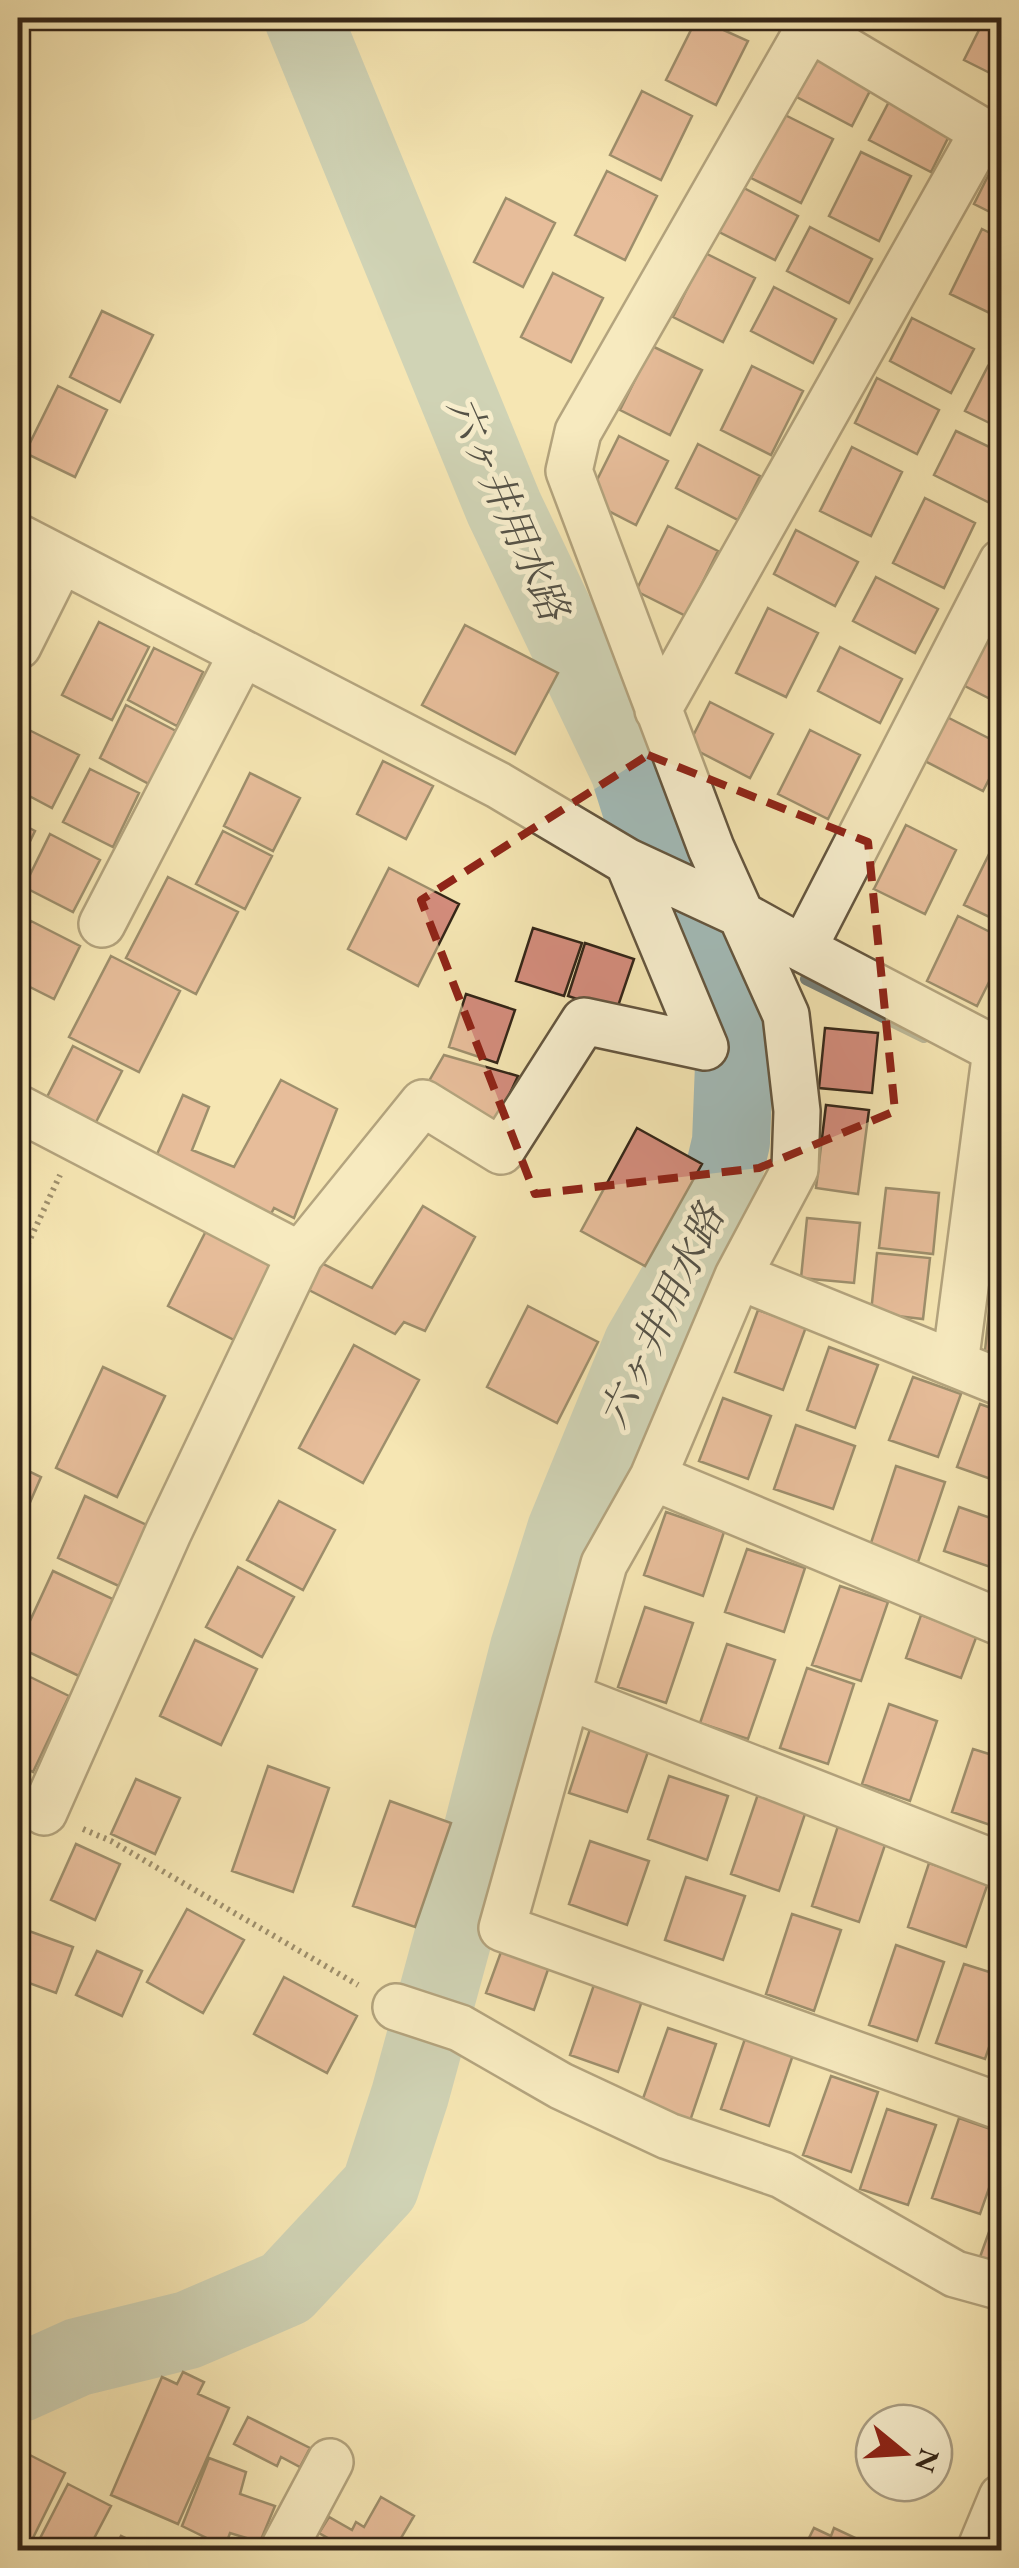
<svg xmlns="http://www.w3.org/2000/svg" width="1019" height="2568" font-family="'EB Garamond','Noto Serif JP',serif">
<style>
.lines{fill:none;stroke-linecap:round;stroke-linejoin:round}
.stream{stroke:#778079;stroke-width:12}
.river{stroke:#a3bcb9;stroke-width:78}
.building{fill:#d48d7d;stroke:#342618;stroke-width:2.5}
.minor-casing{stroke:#64563f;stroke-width:50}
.path{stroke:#342618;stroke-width:6;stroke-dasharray:2.5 5;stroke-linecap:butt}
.minor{stroke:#f8efce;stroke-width:45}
.marked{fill:none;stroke:#8f2418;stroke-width:8;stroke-dasharray:20 12;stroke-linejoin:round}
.labels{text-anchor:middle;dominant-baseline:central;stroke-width:10;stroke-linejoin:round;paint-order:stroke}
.water-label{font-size:40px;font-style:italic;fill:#555348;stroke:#f8efce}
</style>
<rect width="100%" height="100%" fill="#f5e6b3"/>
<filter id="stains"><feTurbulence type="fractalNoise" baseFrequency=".002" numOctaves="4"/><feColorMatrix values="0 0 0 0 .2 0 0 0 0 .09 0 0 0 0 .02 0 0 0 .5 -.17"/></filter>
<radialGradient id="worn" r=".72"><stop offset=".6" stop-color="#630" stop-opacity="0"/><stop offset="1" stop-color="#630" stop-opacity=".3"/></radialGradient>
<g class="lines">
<path class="stream" d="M806,979L924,1037"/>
<path class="river" d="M18,2384L78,2357L188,2330L286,2288L380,2187L410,2095L483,1828L529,1648L566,1530L642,1345L711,1226L731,1142L735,1039L688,935L648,830L629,770L504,508L303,18"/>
</g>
<path class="building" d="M697,18L748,41L716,105L666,80Z
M985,18H1002V79L964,60Z
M813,50L875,81L852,126L791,94Z
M642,91L692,116L661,180L610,155Z
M892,96L953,128L931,172L869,140Z
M783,114L833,139L801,203L751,178Z
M861,152L911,176L879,241L829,216Z
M996,160L1002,163V218L974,204Z
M607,171L657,196L625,260L575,235Z
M736,184L798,216L775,260L713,229Z
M506,198L555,223L523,287L474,262Z
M810,227L872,259L849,303L787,271Z
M982,229L1002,239L1000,318L950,294Z
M705,253L755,278L723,342L673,317Z
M553,273L603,298L571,362L521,337Z
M774,287L836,319L813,363L751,331Z
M102,311L153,335L120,402L70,377Z
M912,318L974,349L951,393L890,361Z
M652,346L702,370L670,435L620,410Z
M752,366L803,391L771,455L721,430Z
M988,366L1002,373V429L965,411Z
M877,378L939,410L917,454L855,423Z
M58,386L107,410L75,477L25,453Z
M956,431L1002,453V495L996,506L934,475Z
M619,436L668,461L636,525L587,500Z
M698,444L760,476L738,520L676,488Z
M852,447L902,472L871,536L820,511Z
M925,498L975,523L944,588L893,563Z
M668,526L718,551L686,616L636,591Z
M796,530L858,562L835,606L774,574Z
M876,577L938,609L915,653L853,621Z
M768,608L818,633L786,697L736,673Z
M99,622L149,647L112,720L62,695Z
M465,625L558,673L515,754L422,705Z
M982,639L1002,649V705L959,683Z
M840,647L902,679L880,723L818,691Z
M154,648L203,672L177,726L128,700Z
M710,702L773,734L750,778L688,746Z
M126,705L176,731L149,784L100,758Z
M943,715L1002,745V754L983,791L921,759Z
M29,730L79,755L52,808L18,790V752Z
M810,730L860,755L828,819L778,794Z
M383,761L433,786L406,839L357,814Z
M90,769L139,793L113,847L63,822Z
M250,773L300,798L273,851L224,826Z
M18,822L35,831L18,866Z
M906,825L956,850L925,914L874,889Z
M223,831L272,856L245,909L196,884Z
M50,834L100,860L73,912L24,887Z
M996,840L1002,843V923L964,905Z
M389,868L459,904L418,986L348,949Z
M168,877L238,912L196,994L126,958Z
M958,916L1002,938V956L977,1006L927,981Z
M31,921L80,946L54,999L18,981V948Z
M533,928L582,943L564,996L516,981Z
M585,943L634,959L616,1012L568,996Z
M111,956L180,991L139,1072L69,1037Z
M466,994L515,1010L497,1063L449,1047Z
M825,1028L878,1033L872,1093L819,1088Z
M73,1046L122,1071L95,1124L46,1099Z
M444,1055L518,1076L496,1123L425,1088Z
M281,1080L337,1109L294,1218L274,1208L269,1218L154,1161L183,1095L209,1107L192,1150L234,1167Z
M826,1105L869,1110L858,1194L816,1188Z
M637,1128L702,1164L645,1266L581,1231Z
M886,1188L939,1193L933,1254L879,1248Z
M423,1206L475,1237L425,1331L404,1322L395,1334L305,1288L319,1262L372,1288Z
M807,1218L860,1223L854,1283L801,1278Z
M209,1225L279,1260L238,1342L168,1306Z
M999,1233H1002V1293L993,1292Z
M877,1253L930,1258L923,1319L871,1313Z
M990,1301L1002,1302V1363L984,1361Z
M528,1306L598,1342L557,1423L487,1387Z
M758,1310L806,1327L783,1390L735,1372Z
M354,1345L419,1380L363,1483L299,1448Z
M829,1347L878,1365L855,1428L807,1410Z
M103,1367L165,1396L117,1497L56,1468Z
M913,1377L961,1394L938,1457L889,1440Z
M723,1398L771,1416L748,1479L699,1461Z
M980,1404L1002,1412V1483L957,1467Z
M796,1425L855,1446L833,1509L774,1489Z
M18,1466L41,1477L18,1530Z
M896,1466L945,1482L918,1562L870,1546Z
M85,1496L149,1526L121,1587L58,1558Z
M279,1501L335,1530L303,1590L247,1560Z
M959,1507L1002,1522V1564L999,1570L944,1551Z
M666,1512L724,1532L703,1596L644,1575Z
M747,1549L805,1568L784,1632L725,1612Z
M238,1567L294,1597L262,1657L206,1627Z
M53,1571L115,1600L79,1676L18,1647Z
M840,1586L888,1602L861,1681L812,1665Z
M645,1607L693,1623L666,1703L618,1687Z
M921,1615L977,1635L961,1678L906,1658Z
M195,1640L257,1669L221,1745L160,1716Z
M727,1644L775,1660L748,1739L700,1723Z
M807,1668L854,1684L828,1764L780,1748Z
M18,1671L69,1696L33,1772L18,1764Z
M889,1704L937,1721L910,1801L862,1784Z
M590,1729L649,1749L627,1812L569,1793Z
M973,1749L1002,1758V1829L952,1812Z
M268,1766L329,1788L293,1892L232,1871Z
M669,1776L728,1796L707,1860L648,1839Z
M136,1779L180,1798L155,1854L111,1834Z
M758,1794L806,1811L779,1891L731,1874Z
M390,1801L451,1823L415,1927L353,1906Z
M838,1826L886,1842L859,1922L812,1906Z
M590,1841L649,1861L627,1925L569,1904Z
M76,1844L120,1864L95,1920L51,1900Z
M929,1863L988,1883L966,1947L908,1927Z
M686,1877L745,1896L723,1960L665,1940Z
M187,1909L244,1940L203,2013L147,1982Z
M792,1914L841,1930L814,2011L766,1994Z
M18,1927L73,1947L56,1993L18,1979Z
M505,1941L552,1958L534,2010L486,1993Z
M896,1945L944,1962L917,2041L869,2025Z
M97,1951L142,1971L122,2016L76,1995Z
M964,1964L1002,1976V2009L985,2059L936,2043Z
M597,1976L645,1992L618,2072L570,2055Z
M284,1977L357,2016L327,2073L254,2034Z
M668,2028L716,2044L689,2124L640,2107Z
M748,2030L796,2046L769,2126L721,2109Z
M831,2076L878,2092L851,2172L803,2155Z
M887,2109L936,2125L908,2205L860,2189Z
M959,2118L1002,2133V2151L980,2214L932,2198Z
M1002,2196V2264L980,2257Z
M183,2372L204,2382L198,2394L229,2408L178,2524L111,2495L162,2377L177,2384Z
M248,2417L310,2448L300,2467L281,2457L277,2466L234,2444Z
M18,2449L65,2473L30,2544L18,2538Z
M209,2458L246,2472L240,2494L275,2506L260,2542L230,2533L225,2547L182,2526Z
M68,2484L111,2506L88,2550H34Z
M381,2497L414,2516L394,2550H349L319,2533L329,2517L352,2530L356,2522L364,2527Z
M814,2528L831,2536L834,2528L881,2550H803Z
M121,2536L151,2550H114Z"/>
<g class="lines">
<defs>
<path id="minor" d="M1002,143L809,28L578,432L569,471L711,848L786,1015L797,1111L795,1169L738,1276L653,1477L604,1564L502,1928L1002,2107
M18,537L498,785L628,862L738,913L803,949L1002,1053
M18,646L61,560
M658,710L983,132
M102,924L242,654
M803,949L1002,562
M18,1108L300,1255
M738,1276L1002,1383
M955,1364L996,1050L1002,1040
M653,1477L1002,1623
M567,1696L1002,1866
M44,1812L168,1533L300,1255L423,1103L501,1151L584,1021L705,1047L628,862
M396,2007L460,2028L561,2086L668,2136L782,2175L955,2274L1002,2287
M283,2550L330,2462
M980,2550L1002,2497"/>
</defs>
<use href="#minor" class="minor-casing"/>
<path class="path" d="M18,1265L60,1175
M83,1829L111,1841L358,1985"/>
<use href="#minor" class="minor"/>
</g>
<path d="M0 0H1019V2568H0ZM648,755L868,842L895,1111L759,1168L535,1194L421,900Z" fill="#f5e6b3" fill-opacity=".55" fill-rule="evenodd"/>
<path class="marked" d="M648,755L868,842L895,1111L759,1168L535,1194L421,900Z"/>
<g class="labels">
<g class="water-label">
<text transform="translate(508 508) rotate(66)">六ヶ井用水路</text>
<text transform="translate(661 1316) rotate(-65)">六ヶ井用水路</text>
</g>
</g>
<rect width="1019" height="2568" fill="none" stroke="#f5e6b3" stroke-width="60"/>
<rect x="20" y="20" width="979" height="2528" fill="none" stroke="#342618" stroke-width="5"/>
<rect x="30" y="30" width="959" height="2508" fill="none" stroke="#342618" stroke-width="2.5"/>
<g transform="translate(904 2453) rotate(108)"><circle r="48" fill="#f8efce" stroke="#aa9f85" stroke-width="2.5"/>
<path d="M0-8L18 38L0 25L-18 38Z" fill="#8f2418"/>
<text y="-15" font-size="28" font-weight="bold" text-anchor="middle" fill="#342618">N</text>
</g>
<rect width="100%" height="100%" filter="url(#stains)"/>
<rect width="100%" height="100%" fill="url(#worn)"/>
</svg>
